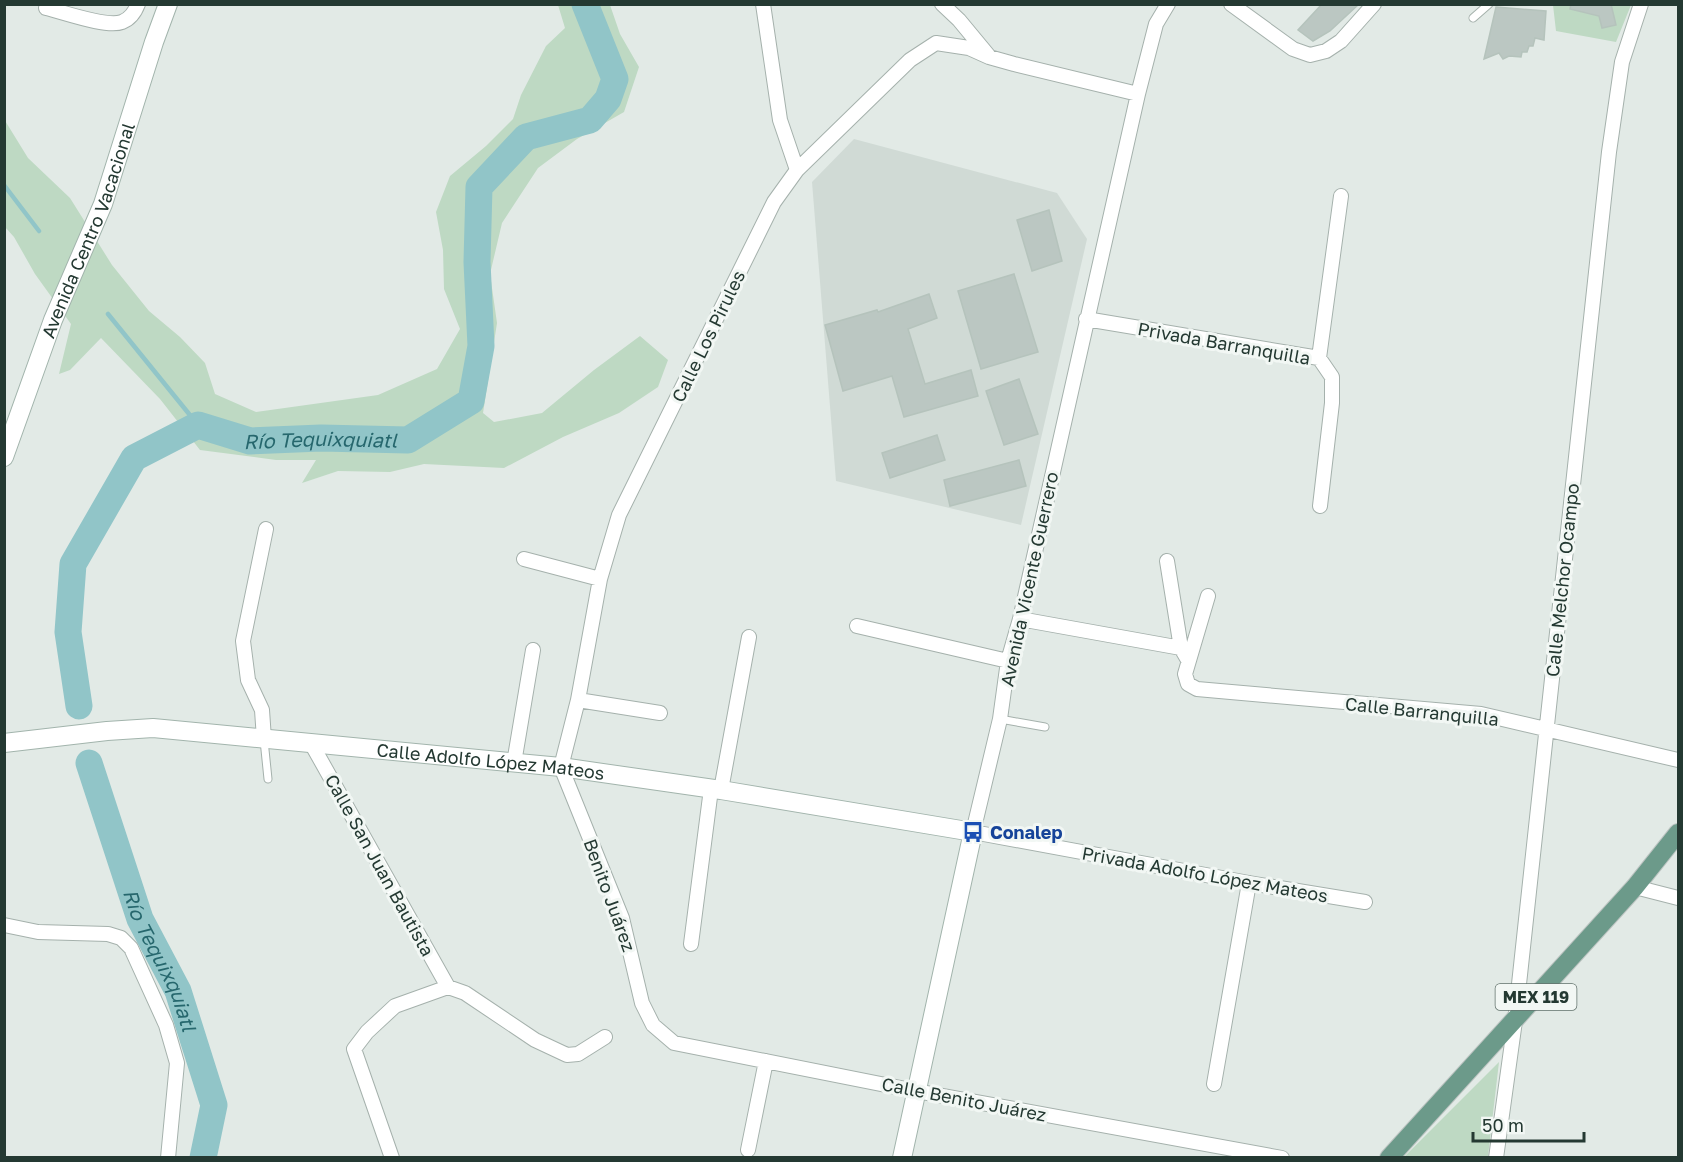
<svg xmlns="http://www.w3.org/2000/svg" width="1683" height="1162" font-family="'Golos Text',sans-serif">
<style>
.built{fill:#d0dad5}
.green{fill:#bed9c3}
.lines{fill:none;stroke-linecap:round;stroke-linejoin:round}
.stream{stroke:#91c5c8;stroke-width:4.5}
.river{stroke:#91c5c8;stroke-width:27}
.building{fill:#bbc7c2;stroke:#b5c3bc;stroke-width:1.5}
.lane-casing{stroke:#a5b1ac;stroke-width:9}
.street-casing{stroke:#a5b1ac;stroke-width:16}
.secondary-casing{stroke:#a2b4ac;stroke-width:20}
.primary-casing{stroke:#bdc4c2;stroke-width:20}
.lane{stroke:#fff;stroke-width:7}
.street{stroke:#fff;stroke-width:14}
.secondary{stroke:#fff;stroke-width:18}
.primary{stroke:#6c9a8a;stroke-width:18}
.labels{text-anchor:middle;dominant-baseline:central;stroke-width:6;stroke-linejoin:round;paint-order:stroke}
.shield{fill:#f2f7f4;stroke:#62726c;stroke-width:1.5}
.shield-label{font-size:16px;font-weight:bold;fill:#243932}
.street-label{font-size:18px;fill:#243932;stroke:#f2f7f4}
.transit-label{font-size:18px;font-weight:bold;fill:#164399;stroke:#f2f7f4;text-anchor:start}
.water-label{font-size:20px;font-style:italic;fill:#26676d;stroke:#f2f7f4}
</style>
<rect width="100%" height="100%" fill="#e2eae6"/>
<path class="built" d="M854,139L1057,193L1087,239L1021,525L836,481L812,182Z"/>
<path class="green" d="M558,5H610L620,34L639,67L624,112L577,139L538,168L502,223L490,274L497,323L483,413L494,422L542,413L594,370L640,336L668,360L658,387L619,413L563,437L504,468L424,464L390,472L338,471L302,483L316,460H276L200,450L160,399L101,338L70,370L59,374L71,324L35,274L14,237L5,227L4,119L28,158L70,198L112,265L149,311L180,337L205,363L215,394L256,412L378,395L437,369L460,329L444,289L443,250L436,212L450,176L486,146L513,119L521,95L546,46L565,28Z
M1553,5H1631L1616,42L1556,31Z
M1499,1062L1488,1156L1404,1157Z"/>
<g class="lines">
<path class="stream" d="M4,185L39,231
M108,314L198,425"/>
<g class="river">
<path id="s1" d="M79,706L68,632L73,564L134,458L198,425L250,441L321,438L408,440L471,401L481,346L477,262L479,187L526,137L590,120L608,99L615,79L585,4"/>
<path id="s2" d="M89,763L140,919L178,991L214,1105L203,1158"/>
</g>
</g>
<path class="building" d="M1322,4H1359L1330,31L1313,41L1298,30Z
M1571,4H1611L1616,25L1602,28L1599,16L1570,9Z
M1496,7L1546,11L1544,40L1535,38L1533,46H1529L1527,52H1522L1521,57L1509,56L1503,59L1499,53L1484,59Z
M1049,210L1062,261L1032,271L1017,220Z
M1014,274L1038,352L981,369L958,291Z
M929,294L937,318L908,329L925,384L971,370L978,396L904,417L892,376L843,391L825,325L877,310L878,312Z
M1019,379L1038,434L1004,445L986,391Z
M937,435L945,460L890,478L882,453Z
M1019,460L1026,486L950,506L944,480Z"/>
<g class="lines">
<defs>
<path id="lane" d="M1473,18L1489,4
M1000,719L1045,727
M264,740L268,779"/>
<path id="street" d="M763,4L780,120L797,170
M942,4L959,20L988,55
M1168,4L1156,24L1138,94L1020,619L1008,661L1000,719L973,832L1249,883L1365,902
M1231,4L1293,49L1310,55L1326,51L1341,41L1374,4
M46,8C63,12 107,28 122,22C130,19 135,12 138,4
M1138,94L1014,64L989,57L969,48L936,43L910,60L797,170L774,202L619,515L600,579L578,700L561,767L622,918L642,1003L653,1025L674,1043L916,1091L1282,1158
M1086,319L1319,358L1332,377V403L1320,506
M1319,358L1341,196
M524,559L600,579
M1167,561L1181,648
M1208,596L1185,674L1188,684L1197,689L1481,714L1678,760
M1020,619L1181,648L1188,660
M857,626L1008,661
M578,700L660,713
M264,739L262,710L248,680L243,641L266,529
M311,743L448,987
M514,763L533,650
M721,790L749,637
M1635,887L1678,898
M4,925L38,932L108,934L121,938L131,948L166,1025L177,1063L168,1158
M691,944L711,789
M1214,1084L1249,883
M748,1150L766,1061
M392,1158L354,1049L367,1032L395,1006L448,987L465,993L535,1040L567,1055L578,1054L605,1037
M1496,1158L1515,1021L1609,152L1622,62L1641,4"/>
<g id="secondary">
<path id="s3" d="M4,457L53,320L103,204L154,42L168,4"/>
<path id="s4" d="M4,743L107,731L153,728L561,767L721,790L973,832L902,1158"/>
</g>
<path id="primary" d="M1389,1158L1635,887L1678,833"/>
</defs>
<use href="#lane" class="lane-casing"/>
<use href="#street" class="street-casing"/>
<use href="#secondary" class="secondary-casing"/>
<use href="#primary" class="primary-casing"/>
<use href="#lane" class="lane"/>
<use href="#street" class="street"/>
<use href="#secondary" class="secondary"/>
<use href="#primary" class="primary"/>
</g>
<defs>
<symbol id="bus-bare" viewBox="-9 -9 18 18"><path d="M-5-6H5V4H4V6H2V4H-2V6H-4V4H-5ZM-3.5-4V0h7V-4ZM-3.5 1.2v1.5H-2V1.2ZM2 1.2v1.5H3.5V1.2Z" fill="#1a4fb4" stroke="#f2f7f4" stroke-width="2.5" paint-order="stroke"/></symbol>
</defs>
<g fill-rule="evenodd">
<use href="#bus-bare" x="958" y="817" width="30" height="30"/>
</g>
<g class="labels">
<rect class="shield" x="1495.5" y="984" width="81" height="26" rx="4.5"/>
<g class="shield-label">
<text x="1536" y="997">MEX 119</text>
</g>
<g class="street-label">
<text stroke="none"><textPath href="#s3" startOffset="242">Avenida Centro Vacacional</textPath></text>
<text transform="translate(708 336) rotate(-64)">Calle Los Pirules</text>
<text transform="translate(1224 343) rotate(10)">Privada Barranquilla</text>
<text transform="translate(1029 579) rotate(-78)">Avenida Vicente Guerrero</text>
<text transform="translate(1562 580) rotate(-84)">Calle Melchor Ocampo</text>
<text transform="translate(1422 711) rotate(6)">Calle Barranquilla</text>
<text stroke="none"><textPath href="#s4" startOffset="489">Calle Adolfo López Mateos</textPath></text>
<text transform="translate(380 865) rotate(61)">Calle San Juan Bautista</text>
<text transform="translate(1205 874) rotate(10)">Privada Adolfo López Mateos</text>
<text transform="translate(610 895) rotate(70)">Benito Juárez</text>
<text transform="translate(964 1099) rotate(11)">Calle Benito Juárez</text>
</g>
<g class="transit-label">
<text x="990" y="832">Conalep</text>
</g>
<g class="water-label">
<text stroke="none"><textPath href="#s1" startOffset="462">Río Tequixquiatl</textPath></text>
<text stroke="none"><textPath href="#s2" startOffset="210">Río Tequixquiatl</textPath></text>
</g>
</g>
<rect width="1683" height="1162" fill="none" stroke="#243932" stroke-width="12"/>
<path d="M1473 1132v9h111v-9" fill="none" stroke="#243932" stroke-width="3"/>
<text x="1482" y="1132" font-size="18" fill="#243932" stroke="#f2f7f4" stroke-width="4.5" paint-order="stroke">50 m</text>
</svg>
